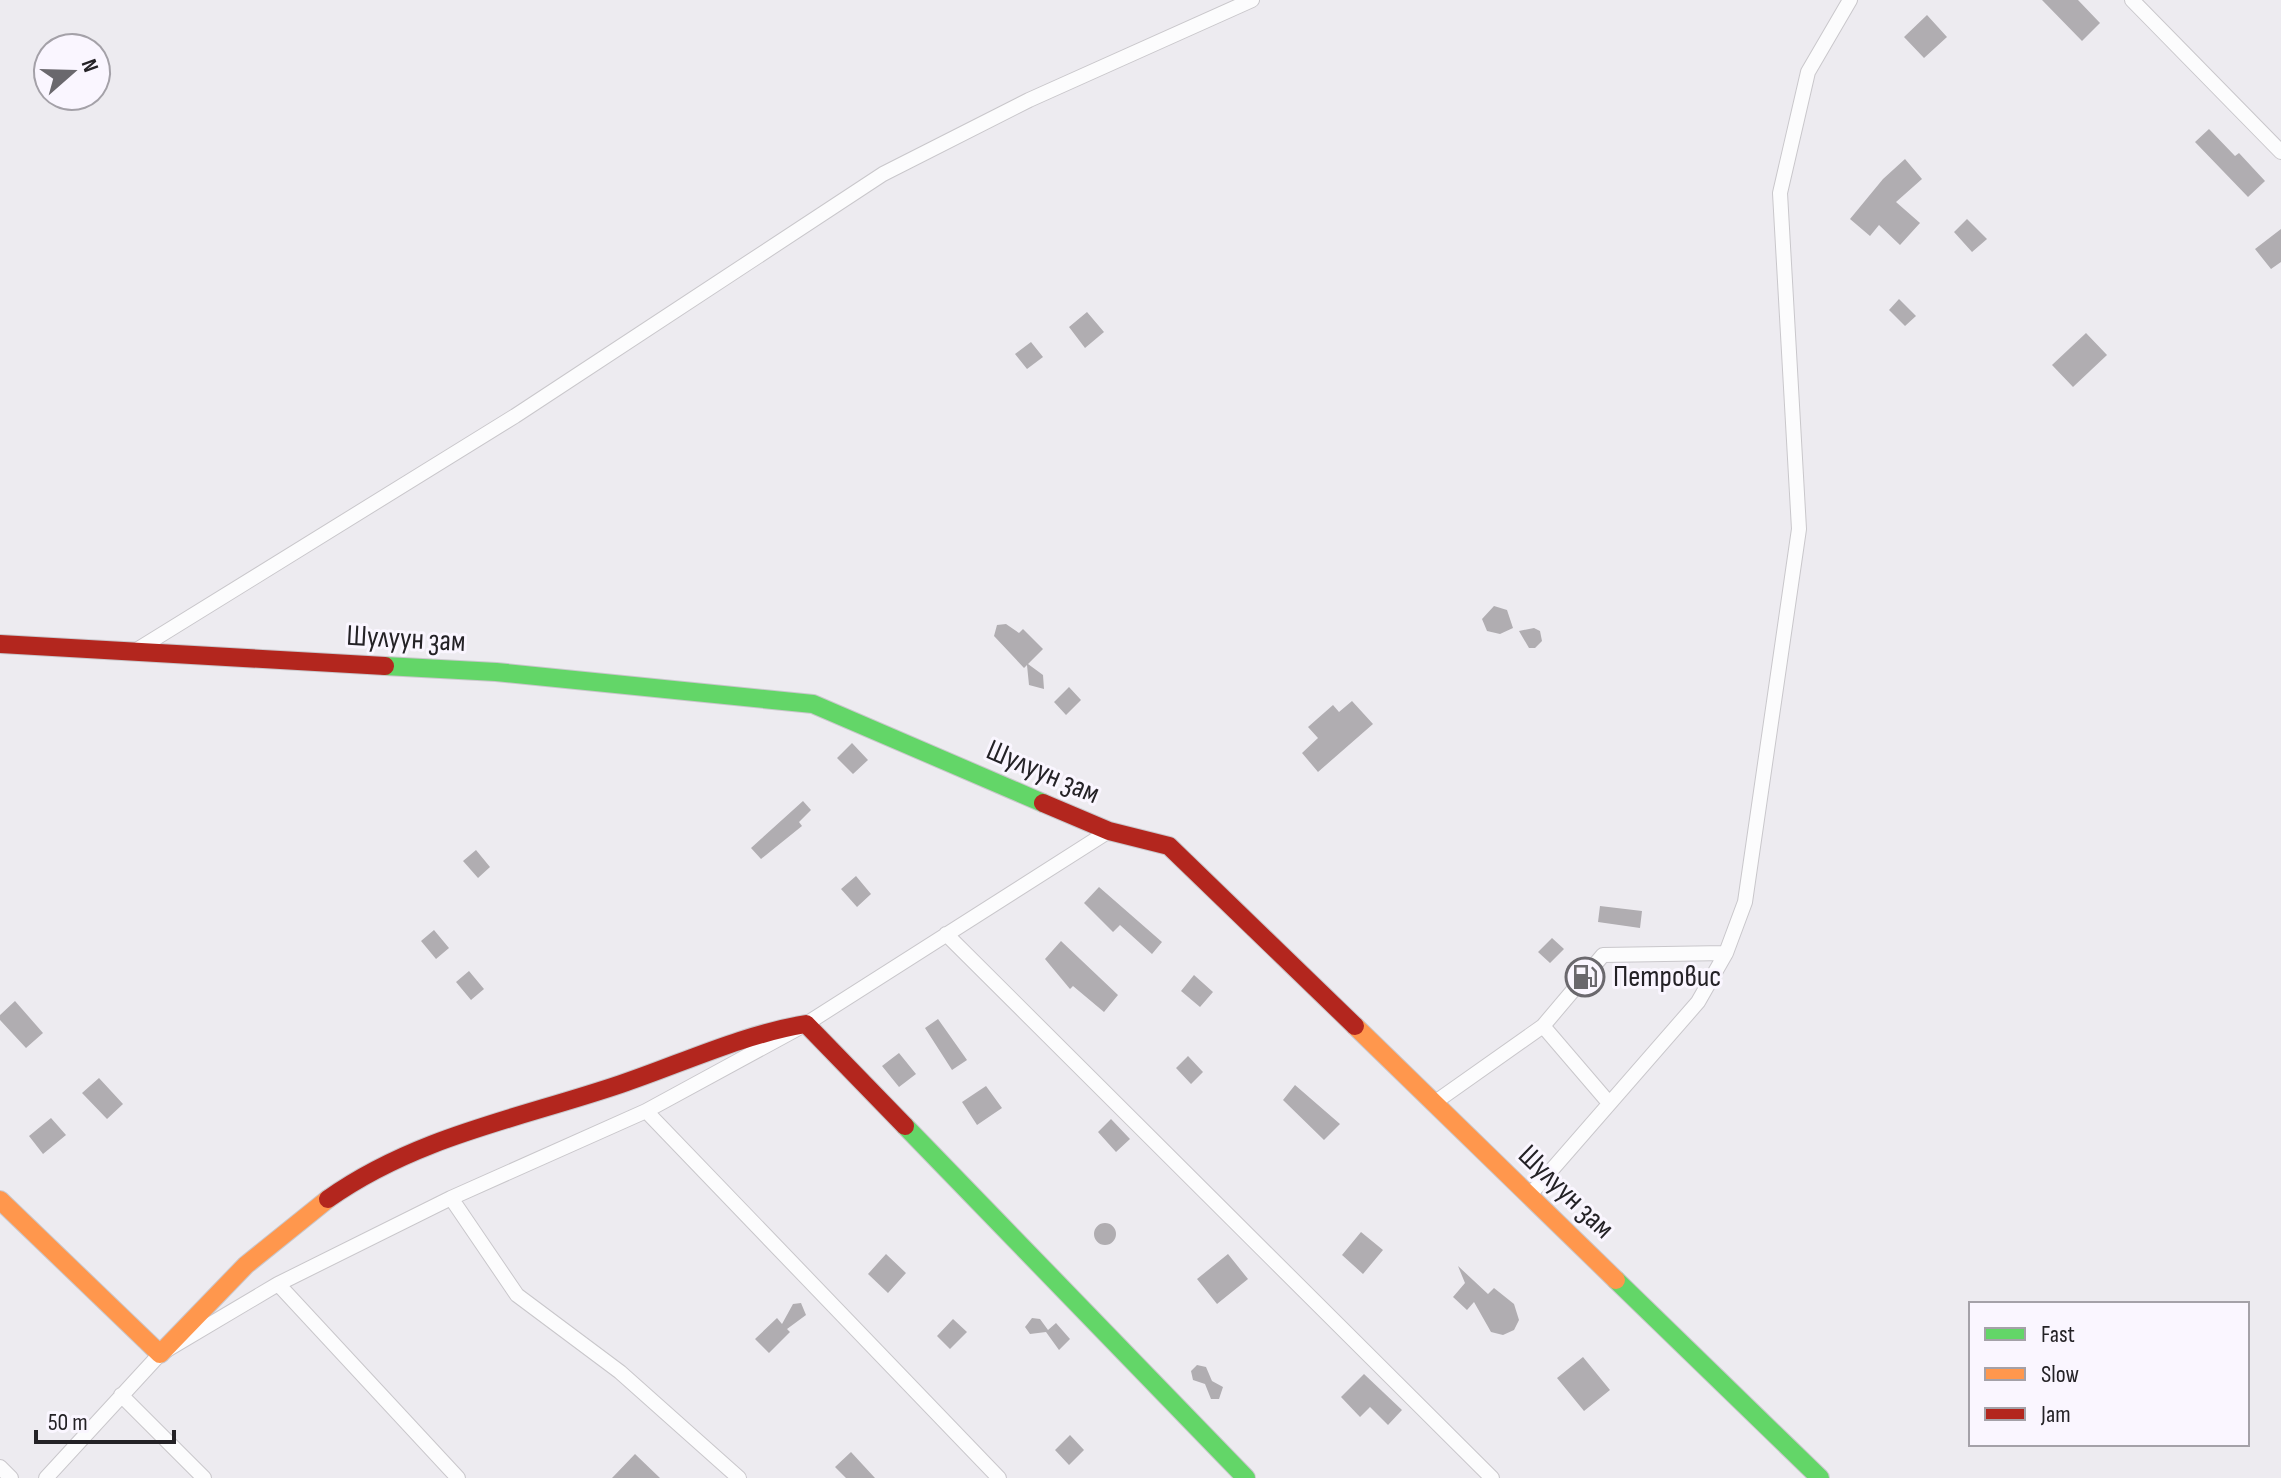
<svg xmlns="http://www.w3.org/2000/svg" width="2281" height="1478" font-family="'Sofia Sans Condensed',sans-serif">
<style>
.building{fill:#b0adb1}
.lines{fill:none;stroke-linecap:round;stroke-linejoin:round}
.street-casing{stroke:#c9c7cb;stroke-width:16}
.fast-casing{stroke:#c9c7cb;stroke-width:20}
.slow-casing{stroke:#c9c7cb;stroke-width:20}
.jam-casing{stroke:#c9c7cb;stroke-width:20}
.street{stroke:#fcfcfd;stroke-width:14}
.fast{stroke:#63d668;stroke-width:18}
.slow{stroke:#ff974d;stroke-width:18}
.jam{stroke:#b3261e;stroke-width:18}
.labels{text-anchor:middle;dominant-baseline:central;stroke-width:6;stroke-linejoin:round;paint-order:stroke}
.street-label{font-size:30px;fill:#242226;stroke:#faf6ff}
.poi-label{font-size:30px;fill:#242226;stroke:#faf6ff;text-anchor:start}
</style>
<rect width="100%" height="100%" fill="#edebf0"/>
<path class="building" d="M2042,0H2078L2100,23L2082,41Z
M1927,15L1947,37L1924,58L1904,37Z
M2209,129L2235,156L2239,153L2265,181L2248,197L2195,142Z
M1905,159L1922,179L1896,202L1920,223L1900,245L1879,225L1870,236L1850,219L1883,179Z
M1967,219L1987,239L1972,252L1954,232Z
M2281,229V262L2271,269L2255,249Z
M1899,299L1916,316L1905,326L1889,310Z
M1087,312L1104,332L1085,348L1069,327Z
M2086,333L2107,355L2073,387L2052,365Z
M1031,342L1043,357L1027,369L1015,354Z
M1494,606L1507,610L1513,628L1500,634L1487,631L1482,619Z
M1006,624L1019,633L1023,629L1043,649L1028,664L1043,675L1044,689L1029,685L1027,665L1024,668L994,636L997,625Z
M1534,628L1540,631L1542,641L1535,648H1529L1519,631Z
M1069,687L1081,700L1066,715L1054,702Z
M1352,701L1373,724L1318,772L1302,753L1318,738L1308,727L1333,705L1339,712Z
M852,743L868,760L853,774L837,758Z
M803,801L811,810L799,822L802,826L761,859L751,848Z
M476,850L490,867L478,878L463,861Z
M856,876L871,894L857,907L841,889Z
M1099,887L1162,942L1152,954L1120,925L1113,932L1084,903Z
M1600,906L1642,911L1640,928L1598,922Z
M434,930L449,948L436,959L421,941Z
M1552,938L1564,949L1550,963L1538,952Z
M1061,941L1118,995L1104,1012L1073,986L1070,989L1045,959Z
M469,971L484,989L471,1000L456,982Z
M1194,975L1213,992L1200,1007L1181,991Z
M15,1001L43,1033L26,1048L0,1020V1015Z
M938,1019L967,1060L952,1070L925,1028Z
M899,1053L916,1074L899,1087L882,1066Z
M1188,1056L1203,1072L1191,1084L1176,1068Z
M99,1078L123,1104L107,1119L82,1093Z
M1295,1085L1340,1124L1324,1140L1283,1100Z
M986,1086L1002,1108L977,1125L962,1102Z
M51,1118L66,1135L43,1154L29,1136Z
M1111,1119L1130,1139L1116,1152L1098,1132Z
M1094 1234a11 11 0 1 1 22 0a11 11 0 1 1-22 0Z
M1361,1232L1383,1250L1363,1274L1342,1255Z
M886,1254L906,1273L888,1293L868,1274Z
M1228,1254L1248,1279L1217,1304L1197,1279Z
M1458,1266L1488,1294L1494,1288L1514,1304L1519,1320L1514,1330L1503,1335L1491,1332L1474,1302L1467,1310L1453,1297L1465,1283Z
M801,1303L806,1315L787,1329L790,1332L769,1353L755,1339L777,1318L782,1324L793,1304Z
M1032,1318L1040,1319L1048,1330L1056,1323L1070,1339L1059,1350L1046,1332L1030,1334L1025,1327Z
M953,1319L967,1332L950,1349L937,1336Z
M1583,1357L1610,1390L1584,1411L1557,1378Z
M1197,1365L1206,1367L1212,1381L1223,1387L1219,1399H1211L1205,1384L1193,1380L1191,1371Z
M1364,1374L1402,1410L1388,1425L1370,1407L1360,1417L1341,1397Z
M1070,1435L1084,1450L1069,1465L1055,1450Z
M851,1452L875,1478H846L835,1467Z
M635,1454L660,1478H612Z"/>
<g class="lines">
<defs>
<path id="street" d="M2132,0L2281,152
M135,651L515,416L883,174L1029,100L1252,0
M946,934L1492,1478
M1434,1103L1543,1026
M1609,1103L1543,1026L1603,955L1726,953
M646,1111L999,1478
M1529,1196L1698,1002L1726,953L1745,902L1799,529L1780,193L1808,72L1850,0
M451,1198L517,1295L620,1372L739,1478
M278,1284L458,1478
M121,1395L204,1478
M0,1467L11,1478
M46,1478L160,1354L278,1284L451,1198L646,1111L806,1024L1109,831"/>
<path id="fast" d="M385,666L496,672L813,704L1043,803
M905,1126L1246,1478
M1616,1280L1820,1478"/>
<path id="slow" d="M1355,1026L1616,1280
M0,1200L160,1354L246,1265L328,1199"/>
<path id="jam" d="M0,644L385,666
M1043,803L1109,831L1169,846L1355,1026
M328,1199C417,1136 521,1118 621,1084C683,1063 741,1035 806,1024L905,1126"/>
</defs>
<use href="#street" class="street-casing"/>
<use href="#fast" class="fast-casing"/>
<use href="#slow" class="slow-casing"/>
<use href="#jam" class="jam-casing"/>
<use href="#street" class="street"/>
<use href="#fast" class="fast"/>
<use href="#slow" class="slow"/>
<use href="#jam" class="jam"/>
</g>
<defs>
<symbol id="fuel-ring" viewBox="-11 -11 22 22"><circle r="9.5" fill="#faf6ff" stroke="#6a686d" stroke-width="1.5"/><path d="M-5.5-6h7V0h2V4h1.3V-2.5L3-4.5l.8-.8L6-3V5H2.5V1h-1V6h-7ZM-4.2-4.7v3.2H.2V-4.7Z" fill="#6a686d"/></symbol>
</defs>
<g fill-rule="evenodd">
<use href="#fuel-ring" x="1563" y="955" width="44" height="44"/>
</g>
<g class="labels">
<g class="street-label">
<text transform="translate(406 639) rotate(3)">Шулуун зам</text>
<text transform="translate(1043 772) rotate(23)">Шулуун зам</text>
<text transform="translate(1566 1192) rotate(44)">Шулуун зам</text>
</g>
<g class="poi-label">
<text x="1613" y="977">Петровис</text>
</g>
</g>
<rect x="1969" y="1302" width="280" height="144" fill="#faf6ff" stroke="#a4a1a8" stroke-width="2"/>
<rect x="1985" y="1328" width="40" height="12" fill="#63d668" stroke="#a4a1a8" stroke-width="2"/>
<text x="2041" y="1342" font-size="24" fill="#242226">Fast</text>
<rect x="1985" y="1368" width="40" height="12" fill="#ff974d" stroke="#a4a1a8" stroke-width="2"/>
<text x="2041" y="1382" font-size="24" fill="#242226">Slow</text>
<rect x="1985" y="1408" width="40" height="12" fill="#b3261e" stroke="#a4a1a8" stroke-width="2"/>
<text x="2041" y="1422" font-size="24" fill="#242226">Jam</text>
<g transform="translate(72 72) rotate(70)"><circle r="38" fill="#faf6ff" stroke="#a4a1a8" stroke-width="2"/>
<path d="M0-6L14 30L0 20L-14 30Z" fill="#6a686d"/>
<text y="-12" font-size="22" font-weight="bold" text-anchor="middle" fill="#242226">N</text>
</g>
<path d="M36 1430v12h138v-12" fill="none" stroke="#242226" stroke-width="4"/>
<text x="48" y="1430" font-size="24" fill="#242226" stroke="#faf6ff" stroke-width="6" paint-order="stroke">50 m</text>
</svg>
